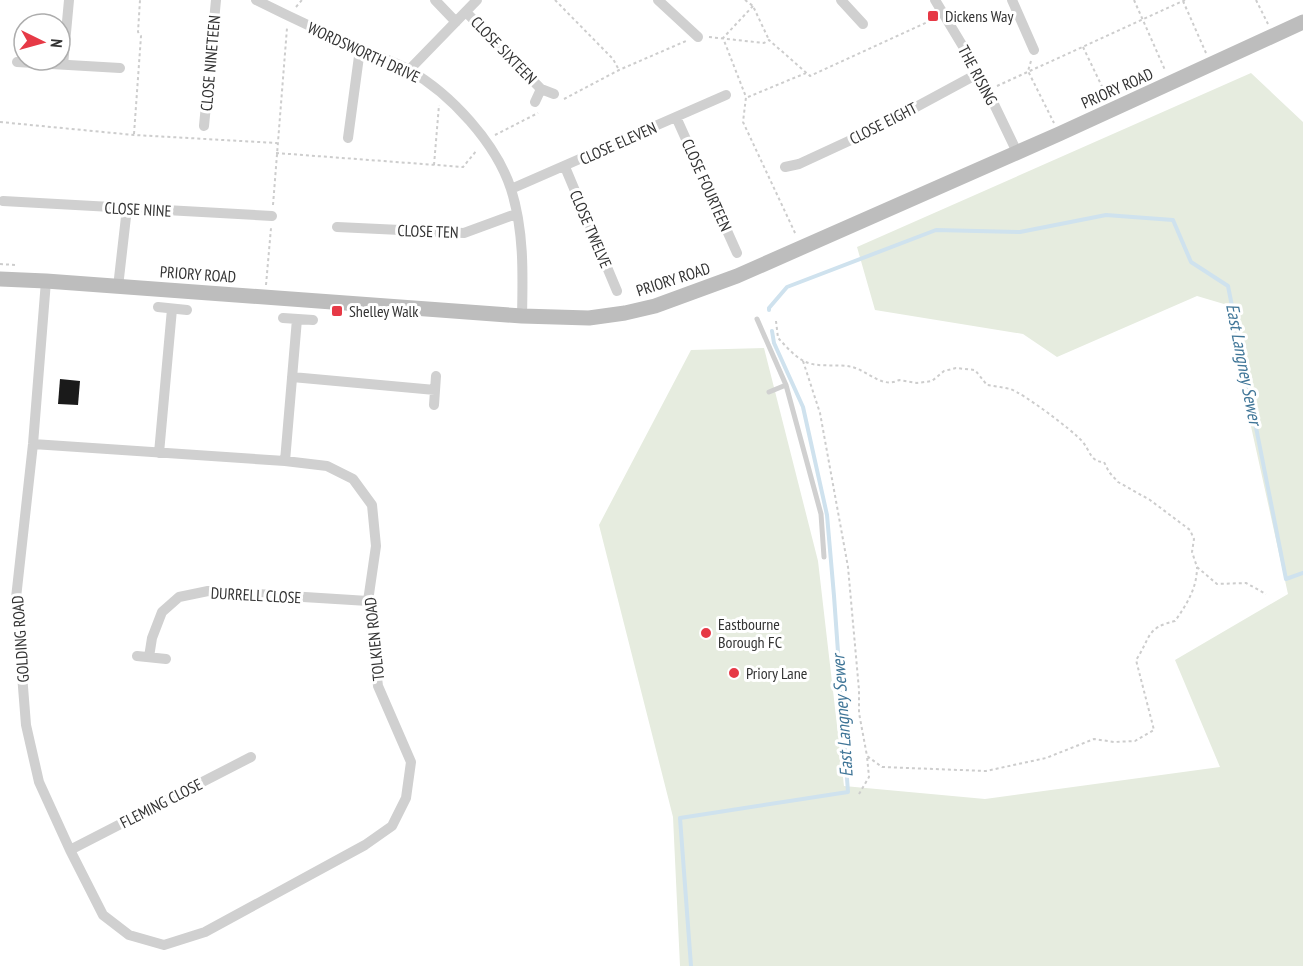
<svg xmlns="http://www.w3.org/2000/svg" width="1303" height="966" font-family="'PT Sans Narrow',sans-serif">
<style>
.green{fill:#e6ecdf}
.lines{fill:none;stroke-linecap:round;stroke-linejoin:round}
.stream{stroke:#cfe2ee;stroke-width:4}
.building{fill:#1a1a1a}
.path{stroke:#cdcdcd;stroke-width:2;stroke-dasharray:3 3;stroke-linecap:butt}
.lane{stroke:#d0d0d0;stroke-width:5}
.street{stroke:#d0d0d0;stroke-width:10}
.secondary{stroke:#bdbdbd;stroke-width:15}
.poi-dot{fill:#e63946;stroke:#fff;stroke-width:2}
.labels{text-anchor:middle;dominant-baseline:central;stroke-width:6;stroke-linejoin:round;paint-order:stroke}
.poi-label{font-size:16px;fill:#333;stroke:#fff;text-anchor:start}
.street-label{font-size:16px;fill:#333;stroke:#fff}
.water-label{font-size:18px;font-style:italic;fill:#3f7597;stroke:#fff}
</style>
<rect width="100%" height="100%" fill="#fff"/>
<path class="green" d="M1251,73L1303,122V966H680L673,817L599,525L691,350L764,348L818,561L844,786L985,799L1220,767L1175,660L1288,594L1224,304L1197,296L1057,357L1023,334L875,310L857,247Z"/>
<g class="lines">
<path class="stream" d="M769,310V308L787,287L936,230L1020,232L1106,215L1173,220L1191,262L1228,286L1286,579L1303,573
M691,966L680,818L848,792L834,596L827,515L803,407L774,343L772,331"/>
</g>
<path class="building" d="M60,379L80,381L78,405L58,404Z"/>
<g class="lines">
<path class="path" d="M555,0L613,59L619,70
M745,0L753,6L769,40
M1134,0L1165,70
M1256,0L1268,24
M1183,1L1206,53
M753,6L723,38L746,97L743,122L796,235
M296,7L302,0
M709,37L764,43L769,40L810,76L934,19
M1083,47L1108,99
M1031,61L1028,71L1054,123
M997,86L1185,0
M748,97L806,73
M564,99L619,70L686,41
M0,122L134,135L277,143
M134,134L141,36L138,32L140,0
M495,135L538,113
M276,153L463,167L477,150
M434,165L439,105
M273,205L287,28
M0,264L15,265
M266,285L271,228
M776,321L778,338C785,345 793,355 802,360C816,369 837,363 852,367C868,371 883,389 899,380L917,383L932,381L944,371L956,368L975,370L987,385C994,386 1002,387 1010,389C1023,393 1072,430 1082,441C1090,450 1090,462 1104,462L1109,472L1118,482L1150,500L1190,530L1194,539L1192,552L1197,567L1217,584L1246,583L1266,594
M803,361L820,413L848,567L859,690V713L867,756L882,767L986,771L1046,758L1094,739L1114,742L1135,741L1154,730L1136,660C1151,638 1145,628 1175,621C1187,604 1197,588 1197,567
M859,794L869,777L867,756"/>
<path class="lane" d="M757,319L786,385L769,392
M786,385L821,514L824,557"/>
<path class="street" d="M256,0C290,17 324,33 359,48C375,56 394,61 409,70C451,94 496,143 511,189C524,230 523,273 522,316
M435,0L456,22
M658,0L698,37
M841,0L863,24
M935,0L979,73L1017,152
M1012,0L1034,50
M466,12L541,89L554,94
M17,62L120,68
M63,65L69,0
M409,70L477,0
M535,102L541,89
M676,117L737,253
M204,126L216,0
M348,138L360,49
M565,167L617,291
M785,167L799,164L879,127L979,73
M511,189L726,95
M3,201L272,216
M337,227L464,233L516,214
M118,287L127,208
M158,307L187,310
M283,318L313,320
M292,377L435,390
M434,405L436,376
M33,444L285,461L327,466L353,479L372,505L376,546L368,601L378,686L411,762L406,798L392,826L365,845L205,932L164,945L129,935L103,915L70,850L39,782L26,725L16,598L33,444L46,281
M159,453L172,309
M285,461L297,319
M137,656L166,659
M149,657L152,638L162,612L179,597L208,591L368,601
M70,850L251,757"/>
<path class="secondary" d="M0,279L46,281L522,316L589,318L625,313L655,306L737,276L1059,134L1303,22"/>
</g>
<g class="poi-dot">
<rect x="927" y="10" width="12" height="12" rx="3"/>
<rect x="331" y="305" width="12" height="12" rx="3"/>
<circle cx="706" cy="633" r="6"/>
<circle cx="734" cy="673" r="6"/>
</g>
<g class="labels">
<g class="poi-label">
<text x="945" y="16">Dickens Way</text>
<text x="349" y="311">Shelley Walk</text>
<text x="718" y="624">Eastbourne<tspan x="718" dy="18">Borough FC</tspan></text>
<text x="746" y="673">Priory Lane</text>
</g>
<g class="street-label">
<text transform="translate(504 50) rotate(46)">CLOSE SIXTEEN</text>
<text transform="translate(364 52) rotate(25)">WORDSWORTH DRIVE</text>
<text transform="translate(210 63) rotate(-85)">CLOSE NINETEEN</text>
<text transform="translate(978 75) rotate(62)">THE RISING</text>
<text transform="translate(1117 88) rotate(-24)">PRIORY ROAD</text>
<text transform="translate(883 123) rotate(-27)">CLOSE EIGHT</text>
<text transform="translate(618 143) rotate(-24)">CLOSE ELEVEN</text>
<text transform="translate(707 185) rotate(66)">CLOSE FOURTEEN</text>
<text transform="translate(138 209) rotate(3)">CLOSE NINE</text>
<text transform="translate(591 229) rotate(67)">CLOSE TWELVE</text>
<text transform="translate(428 231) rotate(2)">CLOSE TEN</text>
<text transform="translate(198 274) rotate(4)">PRIORY ROAD</text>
<text transform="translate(673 279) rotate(-18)">PRIORY ROAD</text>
<text transform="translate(256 595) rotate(3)">DURRELL CLOSE</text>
<text transform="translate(20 639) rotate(-94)">GOLDING ROAD</text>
<text transform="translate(374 639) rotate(-96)">TOLKIEN ROAD</text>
<text transform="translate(161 803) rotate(-27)">FLEMING CLOSE</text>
</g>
<g class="water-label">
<text transform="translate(1244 364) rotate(79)">East Langney Sewer</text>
<text transform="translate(842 716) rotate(-94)">East Langney Sewer</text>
</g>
</g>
<g transform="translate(42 42) rotate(95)"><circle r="28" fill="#ffffff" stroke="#adadad" stroke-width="1.5"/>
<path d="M0-4.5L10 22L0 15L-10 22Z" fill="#e63946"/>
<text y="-9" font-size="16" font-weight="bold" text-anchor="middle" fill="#333333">N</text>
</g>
</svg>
